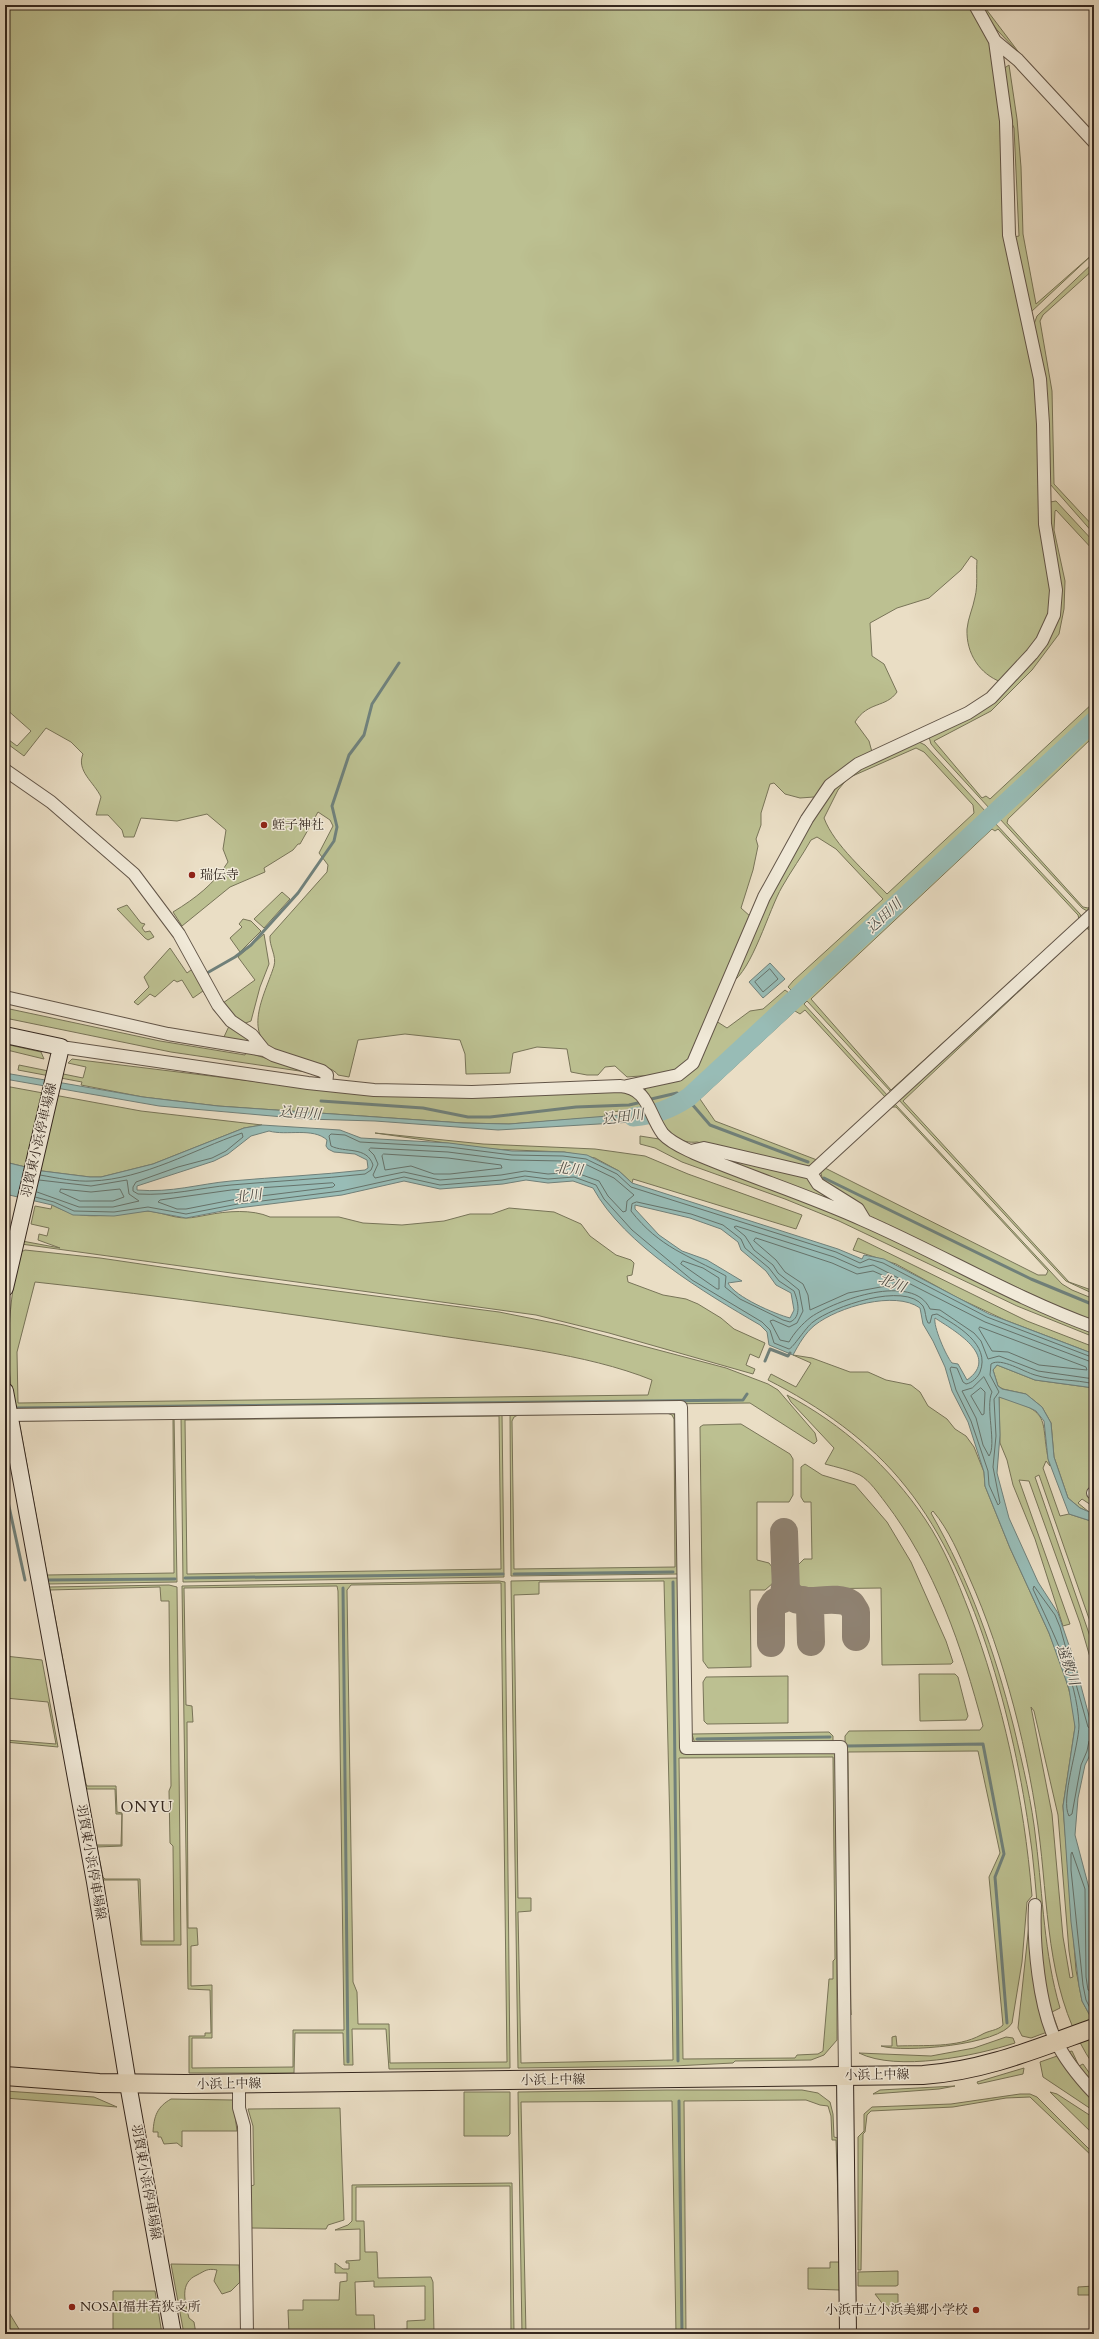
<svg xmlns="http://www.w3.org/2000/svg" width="1099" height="2339" font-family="Cardo,'Noto Serif JP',serif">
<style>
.green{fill:#bcc091;stroke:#787458;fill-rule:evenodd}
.water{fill:#98bcb6;stroke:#70807a;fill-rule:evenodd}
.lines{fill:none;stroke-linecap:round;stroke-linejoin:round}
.shore{stroke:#66726a;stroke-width:1}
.stream{stroke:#70807a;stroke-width:3}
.river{stroke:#98bcb6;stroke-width:19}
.taxiway{stroke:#8f8272;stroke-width:28}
.street-casing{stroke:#625548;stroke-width:14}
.secondary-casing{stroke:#34271f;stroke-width:18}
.primary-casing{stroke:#34271f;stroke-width:20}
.street{stroke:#f1ead9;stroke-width:12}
.secondary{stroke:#f1ead9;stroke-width:16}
.primary{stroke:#eadec5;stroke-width:18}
.poi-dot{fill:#8f2418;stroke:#f1ead9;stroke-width:1.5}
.labels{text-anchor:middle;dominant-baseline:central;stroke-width:3;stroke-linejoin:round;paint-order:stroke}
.poi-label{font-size:13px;fill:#34271f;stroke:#f1ead9;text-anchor:start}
.street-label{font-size:13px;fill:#34271f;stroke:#f1ead9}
.water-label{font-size:14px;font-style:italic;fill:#4d4c45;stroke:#f1ead9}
.quarter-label{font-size:15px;letter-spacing:1px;fill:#34271f;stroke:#f1ead9}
</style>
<rect width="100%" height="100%" fill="#eadec5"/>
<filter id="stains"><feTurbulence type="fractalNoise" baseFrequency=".005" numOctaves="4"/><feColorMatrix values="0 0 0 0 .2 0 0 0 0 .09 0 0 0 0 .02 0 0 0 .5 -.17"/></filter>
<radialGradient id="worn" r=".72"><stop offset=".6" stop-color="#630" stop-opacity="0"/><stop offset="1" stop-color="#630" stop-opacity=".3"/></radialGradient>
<path class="green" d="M5,5H969L989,42L995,73L1001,125L1003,236L1010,260L1036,380L1051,578L1049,614L1036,642L1001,682C980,674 966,654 967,629C968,618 973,608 975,597C978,585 976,572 977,560L971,556L961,570L929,598L897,608L870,623L872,656L884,664L897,692C886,708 868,701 855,722L869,741L872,752L814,797L800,798L785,794L774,783L770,784L761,813V825L756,839L758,846L753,870L741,908L751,917L692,1057L677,1070L654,1075L627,1077L615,1066L605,1067L598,1075H587L571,1072L567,1049L537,1047L513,1053L510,1073L466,1074L465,1054L460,1040L405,1034L358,1040L349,1077L338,1075C334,1068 318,1065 310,1063C299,1059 286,1057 276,1051C241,1034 266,992 274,966C277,956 269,946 270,936L327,872L328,865L319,853L333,826L330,820L318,812L300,844H298L293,850L264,868L265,872L230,887L182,926L173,912C196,898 214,884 228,862L223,849L226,830L207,814L177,821L141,818L134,837H124L122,830L108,815H96L101,797C94,782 76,771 83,754L71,742L46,728L24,756L5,742V737L17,746L31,731L5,708Z
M980,5H983L1020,54L997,30Z
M1009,65L1017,119L1021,167L1023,234L1036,304L1094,253L1031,312L1014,237L1019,236L1014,128L1010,119L1003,69Z
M1094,262V269L1043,315L1040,321L1052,391L1054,484L1094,527V534L1050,484L1034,324L1037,316Z
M1056,501L1094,542V551L1056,510L1055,511L1054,530L1065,581L1064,609L1059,634L1032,670L991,711L934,741L982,798L986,796L990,799L1094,702V713L990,809L936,750L931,744L929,737L970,715L1053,629L1050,502Z
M1094,730V736L1008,819L1007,823L1083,907L1088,908L1094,904V907L1087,911L1082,908L999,818Z
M919,742L925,745L986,812L792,991L788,987L793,981L883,899L836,849L817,837L811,840C802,856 791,871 782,887C769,909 752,971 731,983L753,928L808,825L832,788L849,773ZM916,748L924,752L973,805L974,813L887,894C867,873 834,845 824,818L838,790L848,778Z
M994,822L1080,914L1082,919L895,1092H891L807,1001L804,1004L888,1096L811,1166L802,1167L697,1142C681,1144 668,1134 661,1120L677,1112L696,1097ZM992,829L995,831L998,829L1078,915L1079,919L891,1090L811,999ZM805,1010L886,1098L817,1160L715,1121L700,1099L795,1011L800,1014Z
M282,892L290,899L264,928L254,919Z
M127,905L141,923L145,924L142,928L145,932L150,931L154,937L148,940L145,938L117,909Z
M243,919L251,921L261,931L240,952L230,938L242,927L239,924Z
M1089,925L1094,929V932L1086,928L903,1101L1069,1282L1094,1291V1294L1066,1281L898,1099Z
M264,934L269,964L260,987L251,1021L243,1024L235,1019L223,1003L255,980L238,957Z
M170,948L187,973L195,967L206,996L203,991L193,998L182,980L177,982L174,980L155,997L150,994L138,1005L134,1002L149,987L144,977Z
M785,990L789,993L691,1087L669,1102L654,1108L645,1091L646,1087L676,1079L716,1021L727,1028L750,1011L763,1009Z
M5,1008L160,1041L245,1055L246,1052L313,1073L171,1052L5,1018Z
M230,1024L253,1043L223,1039Z
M5,1044L41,1052L44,1059L7,1050L5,1055Z
M72,1059L325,1090L623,1091L636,1096L642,1108L605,1113V1117L509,1124L463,1123L218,1106L143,1097L81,1085L82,1082L18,1070L19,1065L83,1078L86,1067L68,1063Z
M5,1086L141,1111L262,1125L244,1128L153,1164L101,1177H90L42,1171L5,1162Z
M895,1104L1062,1284L1072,1290L1094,1299V1323L1077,1316L869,1217L824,1184L820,1170ZM892,1107H896L1048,1271L1046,1275H1038L825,1168Z
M375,1133L483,1144L595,1149L645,1156L688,1174L802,1215L796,1229L633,1179L632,1183L619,1171L595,1158L564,1152L489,1149Z
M640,1136L659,1139L816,1204L1094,1331V1337L1017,1306L839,1221L785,1199L682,1162L655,1148L640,1144Z
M707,1153L808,1177L858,1213Z
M52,1205C91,1225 109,1211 147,1211C161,1212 173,1218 186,1218C193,1218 201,1216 207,1215C227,1211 252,1209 270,1217H339L363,1223L402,1225L444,1221L470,1214H492L509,1208L554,1212L581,1224L590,1236L616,1255L631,1260L634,1263L632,1275L627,1276L628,1282L663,1295L686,1299L698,1304L721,1318L734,1329L765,1343L759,1358L750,1354L746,1365L755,1369L753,1374L609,1333L536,1315L21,1244L22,1241L60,1248L38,1240L39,1234L47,1236L49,1228L31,1224L35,1206L51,1209Z
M858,1238L1027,1321L1094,1347V1354L1005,1320L958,1298L896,1264L853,1250Z
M25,1250L100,1258L236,1278L499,1312L564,1325L726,1368L768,1384L778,1390L815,1433L817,1441L814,1444L750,1403L17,1411L16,1405L13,1403C5,1351 9,1304 19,1253ZM35,1282C166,1296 297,1315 428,1334C499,1345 585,1353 652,1380L648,1395L18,1403L17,1352Z
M793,1355L812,1358L850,1372H868L886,1380L911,1385L920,1392L928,1406L947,1419L955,1429L966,1436L974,1447L984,1472L985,1486L1010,1548L1049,1633L1064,1672L1073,1705L1075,1727L1063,1806L1076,1970L1082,2001L1094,2023V2066C1048,1999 1049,1919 1040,1842C1030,1757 1004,1655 969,1577C959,1554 949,1530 933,1511L931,1513C970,1581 995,1652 1014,1728C1023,1766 1032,1803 1036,1841C1043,1897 1044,1954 1060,2008L1052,2012L1058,2029H1054C1050,2017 1047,2005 1044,1993C1042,1980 1042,1965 1041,1952C1038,1918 1036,1885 1032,1851C1017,1736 980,1579 906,1487C870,1441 819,1406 768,1380L771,1374L796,1387L811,1363ZM1031,1707L1034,1711L1058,1815L1069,1951L1073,1977L1070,1978L1063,1937L1052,1814Z
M997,1365L1035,1380L1094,1388V1507L1082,1499L1078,1503L1089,1512L1080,1508L1068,1498L1054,1457L1051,1423L1042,1407L1026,1394L1003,1389L998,1386L993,1370Z
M787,1395C842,1424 890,1467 925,1519C944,1547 957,1580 969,1611C1003,1702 1024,1799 1032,1896L1027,1902L1022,1962L1012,2023C1000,2045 903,2053 881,2046H892V2037L896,2036L897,2046C924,2045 957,2048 981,2035C989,2030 997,2031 1003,2025L989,1877L1000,1853L978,1751L848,1752L851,2015L847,1965L845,1736L849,1731L980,1730L983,1726C962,1647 935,1567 885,1502C878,1493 870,1481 860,1475C850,1470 836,1467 825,1464L834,1448L791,1402Z
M999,1397C1057,1412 1038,1421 1050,1466L1046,1461L1043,1468L1060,1516L1069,1514L1094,1522V1633L1039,1475L1035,1477L1094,1648V1671L1080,1623L1029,1481L1019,1480L1070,1624L1063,1626L1035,1539L1013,1485L1007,1460L1000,1443Z
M669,1411L674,1414L676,1418L678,1574L511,1576L510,1412ZM667,1413L672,1415L674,1419L675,1567L514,1569L512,1421L514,1417L518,1415Z
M502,1413L504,1577L183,1582L181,1417ZM499,1416L501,1569L187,1574L185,1420Z
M174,1416L177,1582L47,1584L17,1418ZM173,1419L174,1573L47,1575L19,1421Z
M741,1424L790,1454L793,1459V1495L789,1502H757V1560L769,1563L772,1567L773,1583L765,1590H750L751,1667L708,1668L703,1661L700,1427L703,1425Z
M805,1464L822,1475L855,1485L887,1522L911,1562L946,1641L953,1662L951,1664L882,1665L881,1588L804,1589C795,1584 797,1576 797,1566L804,1559H812L811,1502H804L801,1497V1467Z
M678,1578L681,1753L833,1751L836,1755L837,2040L824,2055L811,2060L735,2061L733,2063L674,2066L518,2068L511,1581ZM664,1581L670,1828L673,2060L521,2063L518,1912L531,1911V1898H518L514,1595L539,1594V1582ZM833,1757L835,1959L833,1961V1979H829L823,2051L818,2054L797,2055L795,2058L683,2059L679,1758Z
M499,1581L505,1582L510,2068L389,2069L386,2029H352L353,2065H344L343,2033H295L294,2073H189V2036H205V2033H211L210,1990L188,1989L182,1586ZM501,1583L507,2062L390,2063L389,2024H358L357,1992L353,1982L347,1590L351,1585ZM337,1586L338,1591L344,2030H293V2067L192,2068V2038H212V1985L191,1986V1946L198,1945L197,1928H188L187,1722H193L192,1706L186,1705L184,1588Z
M169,1585L177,1587L181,1945H141L138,1880H102L95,1845H121L122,1814H116L115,1789H84L48,1587ZM160,1587L161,1601H169L171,1786L169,1791L170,1843L173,1846L174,1941H142L140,1879H105L103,1877L97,1847L122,1846V1813L117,1812L116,1786H87L86,1784L50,1590Z
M5,1656L42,1660L58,1747L5,1742V1740L56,1744L48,1702L5,1698Z
M919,1674H955L958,1677L968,1716L966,1720L920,1721Z
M788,1676V1723L707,1724L704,1721L703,1682L706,1677Z
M829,1732L833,1736V1743L695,1744L692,1734Z
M1030,1915L1050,2031L1031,2038L1022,2036L1018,2028Z
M1006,2037L1013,2038L1015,2043C975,2056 897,2072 859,2053L931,2056L974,2048Z
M1072,2051L1079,2066L1083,2064L1090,2074L1094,2073V2088L1068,2052Z
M1060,2055L1094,2097V2111L1043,2077L1040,2062Z
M1024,2068L1023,2074L978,2084L977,2082Z
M955,2086L939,2089L873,2094L880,2090Z
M666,2090H802L818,2093L830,2102L833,2114L834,2137L838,2138V2190L842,2219L843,2334H841L840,2290L808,2289V2268H830V2262H840L836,2140H832L831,2116L828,2106L820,2105L806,2100L684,2101L686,2334H676L672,2101L521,2102L526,2334H522L518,2092Z
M5,2091L94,2097L117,2107L5,2098Z
M464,2092H510V2134L508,2136H464Z
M1050,2092L1057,2094L1094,2118V2135Z
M1020,2094H1030L1037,2097L1094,2154V2158L1030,2097L1006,2098L953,2107L871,2111L867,2115L865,2132L863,2134L861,2270H858V2137L864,2131V2114L872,2107L951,2104Z
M171,2099L233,2100L237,2131H182V2147L177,2143L164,2144L161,2137H158V2132H153C154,2116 157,2107 171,2099Z
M340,2108L344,2220L328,2225L326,2229L251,2228V2186L254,2185L253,2126L248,2109Z
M512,2183L514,2334H511L510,2186L356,2187V2221H364L365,2252H377L378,2278L431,2277L433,2282L434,2334H384V2331L407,2329V2321L425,2320V2286L374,2287V2281L355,2282L356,2315H374L375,2334H289L288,2310H303V2300H339L340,2282L347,2281V2273H335V2263L343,2269H349V2263H346V2261L360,2260V2229L335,2230L348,2225L352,2221V2185Z
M171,2264L239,2265L240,2282L231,2291L222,2294L214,2281L217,2270C207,2268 205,2271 197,2275C179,2283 185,2301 189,2318L194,2322L196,2334H184Z
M898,2271V2285L896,2286H858V2272Z
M1094,2286V2295H1078V2287Z
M113,2291H155L162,2334H113Z
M875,2294H898V2307H885Z
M5,2306L22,2334H5Z"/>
<path class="water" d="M770,963L785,979L763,998L749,982Z
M5,1073L143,1097L218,1106L463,1123L509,1124L620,1115L644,1111L649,1121L498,1130L375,1121L306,1119L159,1106L5,1079Z
M262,1125L340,1130L361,1138L449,1143L512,1151L564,1152L587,1155L619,1171L632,1183L838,1249L862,1259L864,1255L884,1259L989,1314L1094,1354V1388L1035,1380L997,1365L993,1370L998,1386L1002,1389L1026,1394L1042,1407L1051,1423L1054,1457L1068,1498L1080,1508L1094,1514V1522L1069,1514L1048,1459L1044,1421L1036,1411L1030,1408L999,1397L1000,1435L997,1473L1009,1518L1038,1582L1058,1613L1074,1660L1092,1727L1091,1753L1085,1765L1078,1798L1075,1835L1089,1888L1090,1964L1094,1998V2023L1082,2001L1079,1986L1071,1922L1063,1806L1075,1727L1069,1689L1049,1633L1010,1548L985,1486L984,1472L968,1422L952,1391L945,1367L933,1341L923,1324L920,1308C895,1290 838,1307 815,1325C805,1333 799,1344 793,1355L769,1345L767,1332L760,1325C705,1293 624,1245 593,1188L573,1181L548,1183L526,1180L503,1184L440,1189L404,1181L342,1195L238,1208L186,1218L148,1211L114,1216L73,1215L52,1205L5,1194V1162L42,1171L90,1177H101L153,1164L244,1128ZM269,1131C286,1136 313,1127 327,1140L326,1146L328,1149L334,1152L355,1154L367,1160L368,1168L365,1170C320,1175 276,1177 231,1181C198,1184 172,1193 137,1190V1186L214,1161L228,1154L251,1136ZM635,1205L690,1218L721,1229L738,1242L741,1250L766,1271L776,1285L791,1293L794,1310L790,1318C775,1314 735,1297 728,1283L742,1281L707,1260L682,1251L659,1235L635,1209ZM935,1318C953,1330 1001,1356 967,1380L958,1364L952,1363C946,1356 933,1326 935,1318Z"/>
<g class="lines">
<path class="shore" d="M770,969L778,979L763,992L755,982Z
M371,1148L448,1152L511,1160L563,1161L585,1164L614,1178L634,1195L627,1201L626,1211L623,1212L608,1196L599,1181L574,1172L548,1174L525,1171L501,1175L440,1180L404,1172L375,1178L373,1175L378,1164L374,1155L369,1150Z
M384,1154L448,1158L501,1165L502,1168L450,1174H434L411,1166L385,1170L382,1156Z
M40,1175C57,1178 76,1182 92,1181C144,1179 193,1150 242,1133L243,1137L226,1151L212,1158L178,1167L136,1182L133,1187V1191L138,1194C171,1196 199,1188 231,1185C276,1181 321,1179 365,1174L371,1170L373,1165C367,1146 345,1153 331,1146L329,1136L331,1134L345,1135L360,1142L449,1147L512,1155L563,1156L586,1159L617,1174L631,1187L836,1252L860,1263L869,1259L883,1263L987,1317L1094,1358
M333,1183L335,1185L333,1187L237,1199L186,1209H177L158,1202L160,1200L231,1190Z
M61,1189L91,1192L120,1189L124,1197L113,1201H80L60,1192Z
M37,1192L79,1207H113L139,1201L129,1194L127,1180L91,1186L39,1180
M35,1197L54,1202L74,1211L114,1212L148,1207L186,1214L238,1204L341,1191L404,1177L440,1185L502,1180L525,1176L548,1179L574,1177L596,1185L604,1199L632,1230L692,1280L762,1322L770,1330L774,1343L789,1349C793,1348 806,1327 813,1322C832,1307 905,1281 923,1306C926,1311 925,1318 928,1323H930L932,1315L937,1314C956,1325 991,1344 980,1372C978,1377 972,1383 966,1384L963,1382L957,1368L951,1367L950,1369L956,1390L971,1421L988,1471L989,1485L998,1505L1000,1503L993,1467L996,1436L994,1399L999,1392L990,1375L991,1364C1001,1357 1024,1372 1035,1375C1054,1381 1075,1379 1094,1384
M637,1202L691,1214L723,1225L741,1239L745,1248L769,1268L779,1281L794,1291C798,1301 802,1317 790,1322L783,1320L740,1299L725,1287L726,1276C688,1255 660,1248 631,1211L632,1204Z
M756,1238L832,1263L857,1274L873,1271L889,1278L897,1284L848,1293L810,1310L808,1295L803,1284L785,1272L776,1260L754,1241Z
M683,1261L703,1268L719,1278V1289H717L681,1264Z
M980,1327L1086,1367L1087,1370L1039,1365L1008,1352L992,1351L979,1329Z
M1094,1363L985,1322L873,1265L859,1268L834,1257L736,1226L734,1227L745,1236L754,1250L773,1265L778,1273L799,1290L803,1311L797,1323L789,1327L773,1320L770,1321L780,1340L789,1342C794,1333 802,1324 811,1317C836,1300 913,1272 930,1309L940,1310L974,1333L981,1341L988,1359L999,1356L1038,1371L1094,1379
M984,1377L992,1392C985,1407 997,1445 989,1456L983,1445L976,1418L962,1391L972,1388Z
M981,1388L985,1392L984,1414L982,1415L971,1396Z
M1094,1731L1088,1727L1060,1627L1055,1615L1034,1586L1033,1589C1052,1631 1077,1678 1079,1725C1079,1746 1060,1800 1069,1816L1072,1814L1081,1765L1087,1751L1089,1741L1094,1738
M1094,1992L1088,1990L1086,1977L1085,1889L1072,1852L1071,1854V1870L1083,1985L1086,2000L1094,2016"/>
<path class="stream" d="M207,973L235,957L251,945L298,893L334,841L337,827L332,806L349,755L364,735L372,704L399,663
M647,1100L677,1093L691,1103L710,1125L808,1162
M321,1101L423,1108L468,1117H490L576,1107L629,1105L642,1102
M824,1178L1031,1279L1094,1305
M765,1361L770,1349L788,1356L790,1353
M17,1408L743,1400L747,1394
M5,1488L25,1580
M514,1574L673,1572
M185,1578L503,1574
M47,1580L175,1579
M673,1582L678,2061
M343,1588L348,2062
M697,1739L830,1737
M847,1746L983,1744L1004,1854L995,1877L1007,2023
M679,2101L682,2334"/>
<path class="river" d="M633,1117C655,1115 671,1109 689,1097L1094,721"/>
<path class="taxiway" d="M784,1532L786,1592C801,1611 832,1592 851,1604L856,1612V1637
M803,1600L810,1607L811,1642
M771,1643V1609L775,1602L783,1599L785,1587"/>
<defs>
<path id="street" d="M995,41L1018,60L1094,142
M5,770L51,802L134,874L179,934L218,1005L231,1021L252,1035L264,1050L273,1055L322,1071L327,1075L326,1085
M5,997L168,1034L264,1050
M61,1047L308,1083L374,1090L472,1092L620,1086C649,1088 648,1114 663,1134C671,1143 684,1148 694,1153C750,1177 808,1195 863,1220C941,1254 1014,1298 1094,1327
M627,1086L678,1075L693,1063L764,897L807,819L830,785L858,764L968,713L991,698L1032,654L1042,641L1054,615L1056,590L1045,524L1043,424L1040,379L1009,235L1006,121L995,41L975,5
M691,1151L704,1148L713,1150L811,1173L818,1184L858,1209L864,1219
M811,1173L1094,913
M5,1415L681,1407L686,1748L841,1747L845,2076
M1093,1493H1094
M1035,1905C1033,1943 1039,2007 1056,2041C1065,2060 1080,2078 1094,2093
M239,2083V2108L244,2126L247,2334"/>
<path id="secondary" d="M5,1035L61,1047L5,1288
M5,1391L95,1882L128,2084L173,2334
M845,2076L848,2334"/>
<path id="primary" d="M5,2076L99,2083L185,2084L923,2075C984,2071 1038,2048 1094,2028"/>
</defs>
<use href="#street" class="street-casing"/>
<use href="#secondary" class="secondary-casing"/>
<use href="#primary" class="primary-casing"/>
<use href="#street" class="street"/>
<use href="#secondary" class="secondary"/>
<use href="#primary" class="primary"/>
</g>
<g class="poi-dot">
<circle cx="264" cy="825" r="4"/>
<circle cx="192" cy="875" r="4"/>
<circle cx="72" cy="2307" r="4"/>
<circle cx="976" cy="2310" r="4"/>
</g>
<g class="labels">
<g class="poi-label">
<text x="272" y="825">蛭子神社</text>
<text x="200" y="875">瑞伝寺</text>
<text x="80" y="2307">NOSAI福井若狭支所</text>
<text x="968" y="2310" text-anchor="end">小浜市立小浜美郷小学校</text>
</g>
<g class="street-label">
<text transform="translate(39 1140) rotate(-77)">羽賀東小浜停車場線</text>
<text transform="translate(91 1862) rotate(80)">羽賀東小浜停車場線</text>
<text transform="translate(877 2075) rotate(-1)">小浜上中線</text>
<text transform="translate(553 2080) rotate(-1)">小浜上中線</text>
<text transform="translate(229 2084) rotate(-1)">小浜上中線</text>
<text transform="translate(146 2182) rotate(80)">羽賀東小浜停車場線</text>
</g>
<g class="water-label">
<text transform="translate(884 916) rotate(-43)">込田川</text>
<text transform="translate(300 1113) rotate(4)">込田川</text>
<text transform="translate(623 1117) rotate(-7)">込田川</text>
<text transform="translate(569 1169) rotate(6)">北川</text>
<text transform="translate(248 1196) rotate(-7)">北川</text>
<text transform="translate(892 1283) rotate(21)">北川</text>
<text transform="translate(1068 1665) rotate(71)">遠敷川</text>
</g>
<g class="quarter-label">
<text x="147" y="1807">ONYU</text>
</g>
</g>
<rect width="1099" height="2339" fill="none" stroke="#eadec5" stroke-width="20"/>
<rect x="6" y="6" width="1087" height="2327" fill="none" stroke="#34271f" stroke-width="2"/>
<rect x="10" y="10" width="1079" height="2319" fill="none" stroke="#34271f"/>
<rect width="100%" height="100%" filter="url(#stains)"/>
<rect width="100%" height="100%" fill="url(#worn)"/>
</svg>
